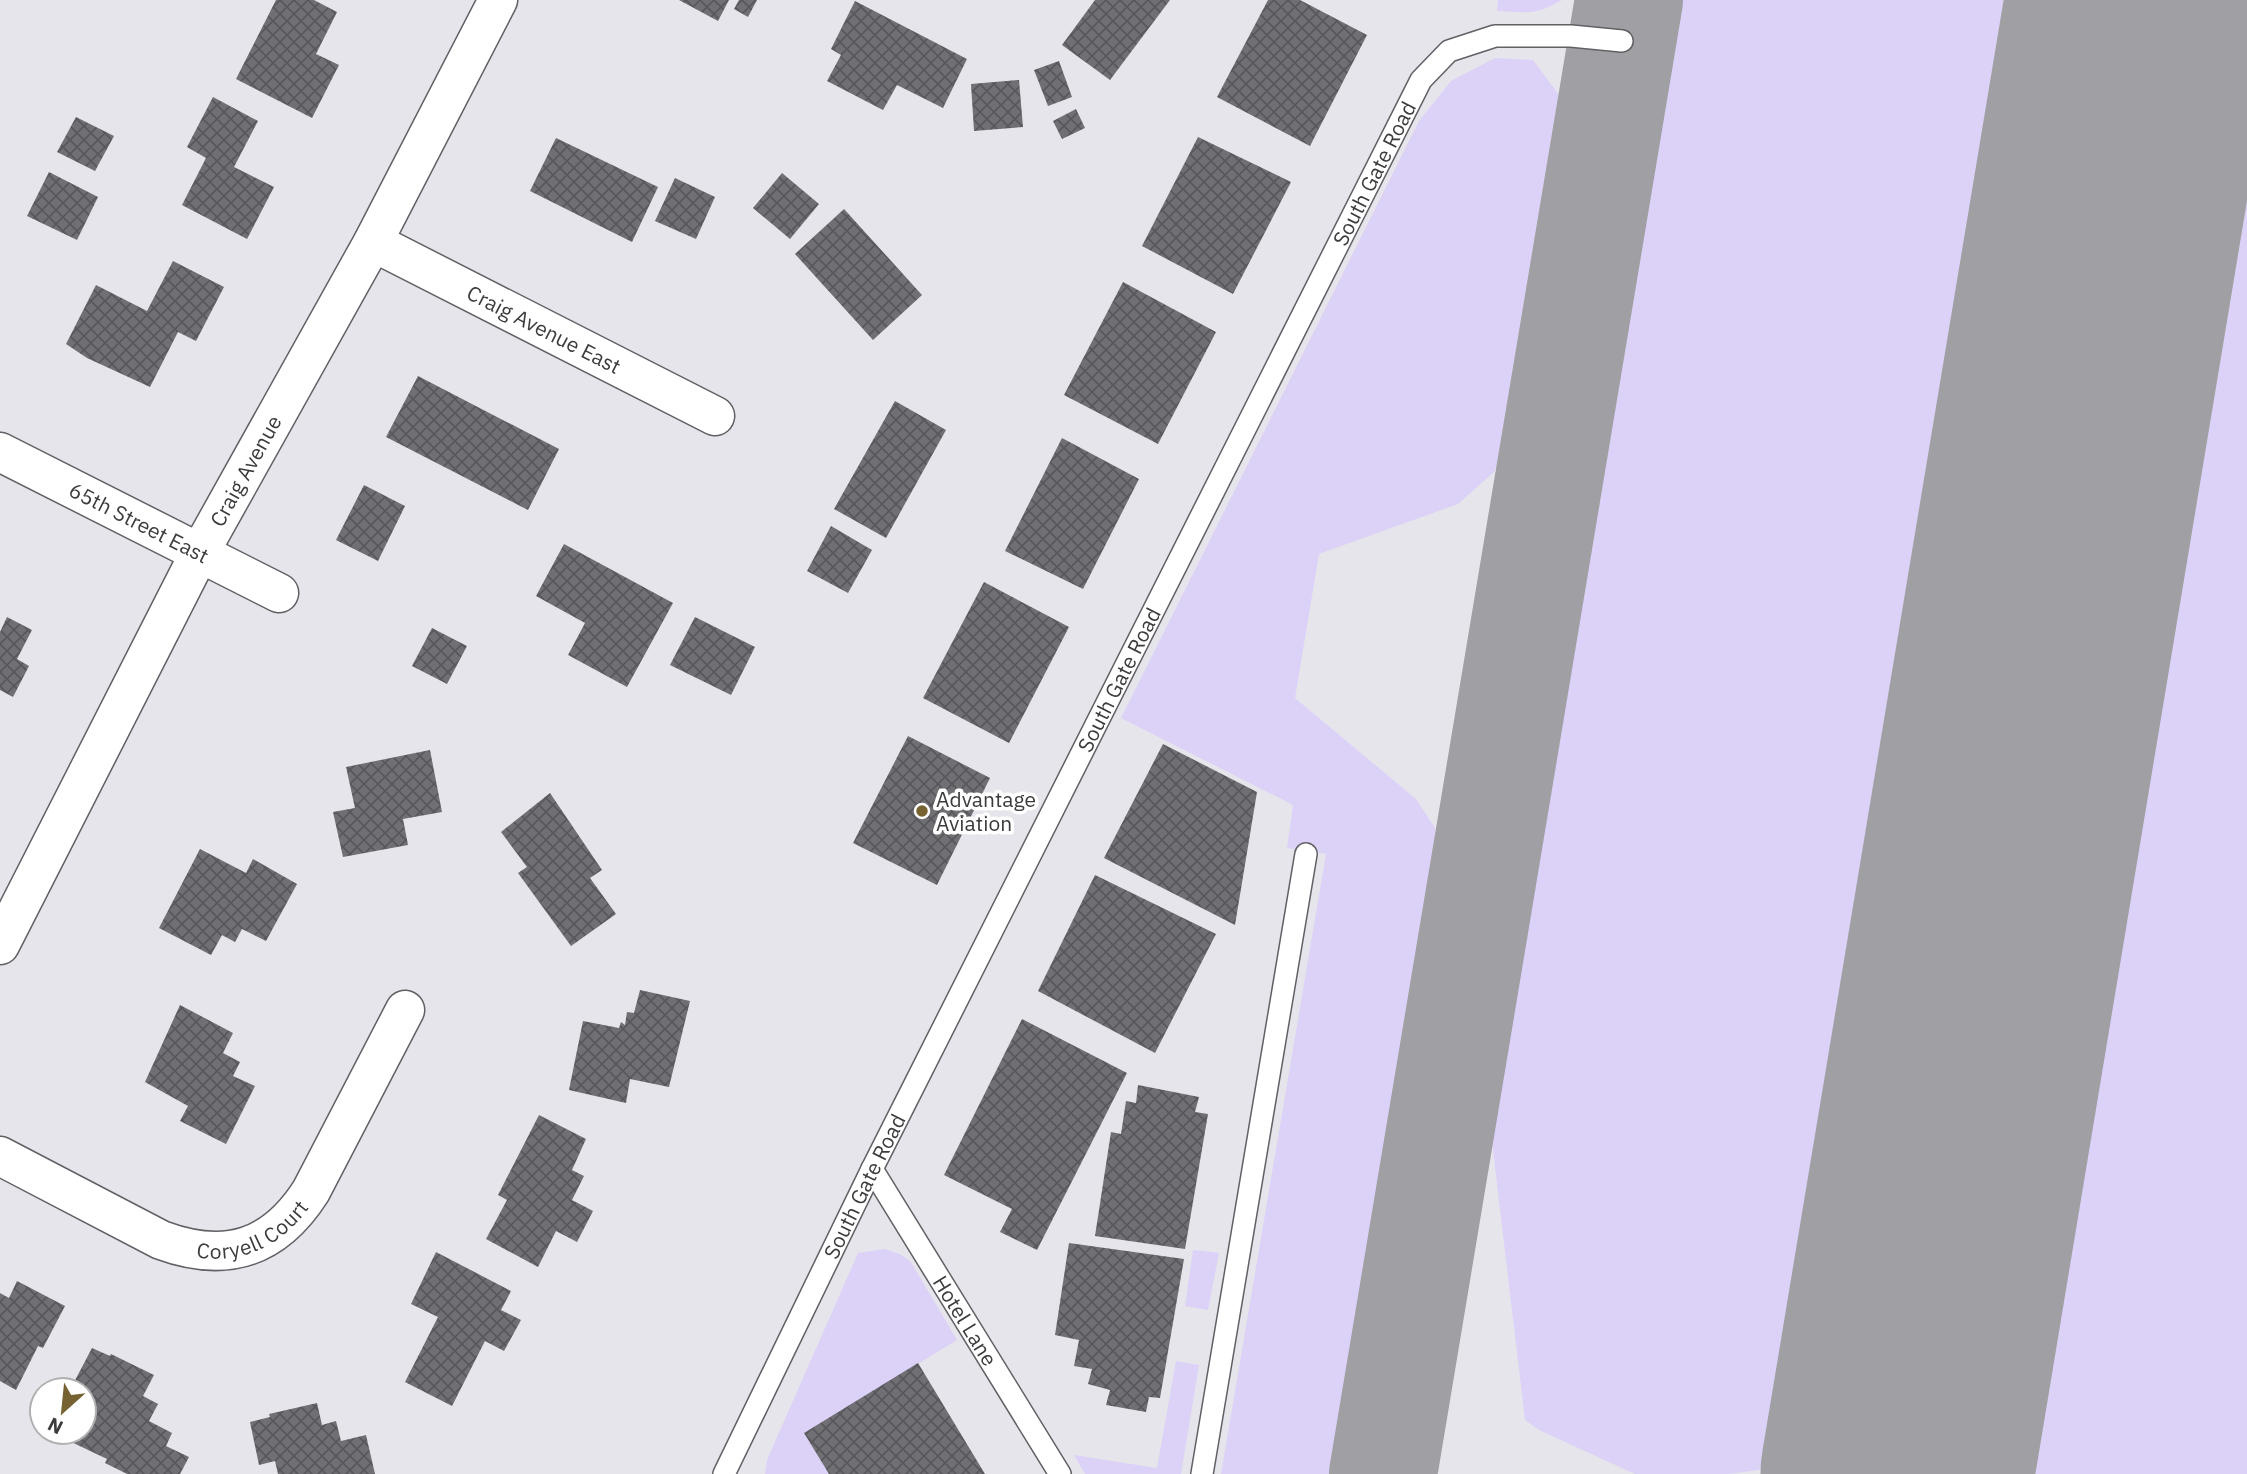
<svg xmlns="http://www.w3.org/2000/svg" width="2247" height="1474" font-family="'IBM Plex Sans',sans-serif">
<style>
.grass{fill:#dcd2f7}
.lines{fill:none;stroke-linecap:round;stroke-linejoin:round}
.taxiway{stroke:#a0a0a4;stroke-width:108}
.runway{stroke:#a0a0a4;stroke-width:273}
.building{fill:url(#building-cross-hatch)}
.lane-casing{stroke:#616065;stroke-width:24}
.street-casing{stroke:#616065;stroke-width:41}
.lane{stroke:#fff;stroke-width:21}
.street{stroke:#fff;stroke-width:38}
.poi-dot{fill:#776331;stroke:#fff;stroke-width:2.5}
.labels{text-anchor:middle;dominant-baseline:central;stroke-width:7;stroke-linejoin:round;paint-order:stroke}
.street-label{font-size:21px;fill:#3c3b3d;stroke:#fff}
.poi-label{font-size:21px;fill:#3c3b3d;stroke:#fff;text-anchor:start}
</style>
<defs>
<pattern id="building-cross-hatch" width="8" height="8" patternUnits="userSpaceOnUse" patternTransform="scale(1.75)"><rect width="8" height="8" fill="#706f74"/><path d="M0 0l8 8M0 8l8-8" fill="none" stroke="#58585c"/></pattern>
</defs>
<rect width="100%" height="100%" fill="#e6e5eb"/>
<path class="grass" d="M1498,0H1562C1535,16 1527,12 1497,11Z
M1677,0H2045L1805,1447L1787,1466L1729,1474H1635L1539,1430L1525,1420L1490,1125Z
M2234,0H2247V1474H1997L1993,1445Z
M1495,58L1533,60L1565,103L1511,434L1494,472L1458,504L1319,554L1295,698L1416,799L1435,828L1440,869L1350,1369L1333,1474H1221L1326,854L1287,848L1293,805L1121,718L1419,121L1451,81Z
M884,1249L900,1254L911,1262L957,1340L805,1433L829,1474H765L767,1460L858,1253Z
M1193,1250L1219,1253L1208,1310L1185,1306Z
M1176,1361L1199,1365L1181,1474H1085L1074,1455L1157,1468Z"/>
<g class="lines">
<path class="taxiway" d="M1383,1474L1629,0"/>
<path class="runway" d="M1897,1474L2142,0"/>
</g>
<path class="building" d="M276,0H314L337,12L316,54L339,65L312,118L236,79Z
M679,0H729L718,21Z
M739,0H757L748,17L734,9Z
M1095,0H1170L1110,80L1062,45Z
M1268,0H1300L1367,35L1310,146L1217,97Z
M855,1L967,59L943,108L897,85L883,110L827,81L841,55L831,49Z
M1059,61L1072,97L1048,106L1034,70Z
M1019,80L1023,127L974,131L971,84Z
M213,97L258,121L234,167L274,187L247,239L182,205L206,158L187,147Z
M1076,109L1085,128L1062,139L1053,121Z
M76,117L114,136L95,171L57,152Z
M1198,137L1291,182L1233,294L1142,246Z
M556,138L658,187L632,242L530,191Z
M49,172L98,197L77,240L27,216Z
M782,173L819,204L790,239L753,208Z
M675,178L715,197L696,239L655,221Z
M844,209L922,295L873,340L795,254Z
M173,261L224,287L196,341L178,332L150,387L87,358L66,344L96,285L147,311Z
M1123,282L1216,332L1158,444L1064,395Z
M418,376L559,449L528,510L386,437Z
M895,401L946,430L886,538L834,509Z
M1062,438L1139,479L1083,589L1005,551Z
M364,485L405,506L378,561L336,540Z
M831,526L872,550L848,593L807,571Z
M564,544L673,603L627,687L568,655L585,623L536,596Z
M984,582L1069,627L1009,743L923,698Z
M7,617L32,630L17,659L29,666L13,697L0,690V632Z
M695,617L755,647L731,695L670,665Z
M432,628L467,646L447,684L412,666Z
M908,736L990,778L937,885L853,843Z
M1163,744L1257,792L1235,925L1104,858Z
M430,750L442,812L403,819L408,845L343,857L333,812L355,808L346,767Z
M550,793L602,870L590,878L616,914L571,946L518,873L527,867L501,832Z
M200,849L246,873L253,859L297,884L266,941L242,929L235,942L222,935L211,955L159,928Z
M1095,875L1216,934L1155,1053L1038,991Z
M640,990L690,1001L669,1087L630,1079L626,1103L569,1090L583,1021L619,1028L621,1022L625,1025L627,1012L634,1013Z
M180,1005L233,1033L223,1053L240,1062L233,1076L255,1086L226,1144L180,1121L188,1106L145,1082Z
M1022,1019L1127,1073L1037,1250L1000,1232L1012,1209L944,1175Z
M1138,1085L1199,1097L1195,1112L1208,1114L1185,1249L1095,1236L1111,1132L1121,1134L1126,1101L1136,1103Z
M539,1115L586,1139L572,1170L584,1176L572,1200L593,1211L577,1242L556,1231L538,1267L486,1239L507,1200L498,1195Z
M1069,1243L1184,1259L1160,1398L1149,1397L1146,1412L1106,1405L1110,1390L1088,1384L1092,1369L1074,1366L1079,1340L1055,1335Z
M436,1252L511,1291L501,1310L521,1320L504,1351L485,1341L452,1406L405,1382L438,1317L411,1304Z
M17,1281L65,1306L43,1348L38,1346L16,1390L0,1381V1293L9,1298Z
M92,1348L110,1356L111,1354L154,1375L143,1396L158,1404L149,1421L172,1433L166,1446L189,1457L180,1474H127L105,1463L107,1459L63,1438L66,1432H84V1400L87,1395L84,1393V1390H78L72,1386Z
M918,1363L985,1474H829L804,1433Z
M317,1403L322,1425L336,1421L341,1441L366,1435L375,1474H278L275,1461L259,1465L250,1422L270,1417L269,1414Z"/>
<g class="lines">
<defs>
<g id="lane">
<path id="s1" d="M872,1169L1060,1474"/>
<path id="s2" d="M724,1474L872,1169L1421,80L1449,51L1495,36H1571L1622,41"/>
<path d="M1202,1474L1306,854"/>
</g>
<g id="street">
<path id="s3" d="M373,242L715,416"/>
<path id="s4" d="M0,452L279,593"/>
<path id="s5" d="M0,945L200,552L373,242L498,0"/>
<path id="s6" d="M0,1156L161,1240C226,1264 274,1249 311,1191L405,1010"/>
</g>
</defs>
<use href="#lane" class="lane-casing"/>
<use href="#street" class="street-casing"/>
<use href="#lane" class="lane"/>
<use href="#street" class="street"/>
</g>
<circle class="poi-dot" cx="922" cy="811" r="7"/>
<g class="labels">
<g class="street-label">
<text stroke="none"><textPath href="#s2" startOffset="1454">South Gate Road</textPath></text>
<text stroke="none"><textPath href="#s3" startOffset="192">Craig Avenue East</textPath></text>
<text stroke="none"><textPath href="#s5" startOffset="534">Craig Avenue</textPath></text>
<text stroke="none"><textPath href="#s4" startOffset="156">65th Street East</textPath></text>
<text stroke="none"><textPath href="#s2" startOffset="887">South Gate Road</textPath></text>
<text stroke="none"><textPath href="#s2" startOffset="320">South Gate Road</textPath></text>
<text stroke="none"><textPath href="#s6" startOffset="280">Coryell Court</textPath></text>
<text stroke="none"><textPath href="#s1" startOffset="178">Hotel Lane</textPath></text>
</g>
<g class="poi-label">
<text x="936" y="799">Advantage<tspan x="936" dy="24">Aviation</tspan></text>
</g>
</g>
<g transform="translate(63 1411) rotate(207)"><circle r="33" fill="#ffffff" stroke="#b1b1b1" stroke-width="2"/>
<path d="M0-5L12 26L0 18L-12 26Z" fill="#776331"/>
<text y="-10" font-size="19" font-weight="bold" text-anchor="middle" fill="#3c3b3d">N</text>
</g>
</svg>
